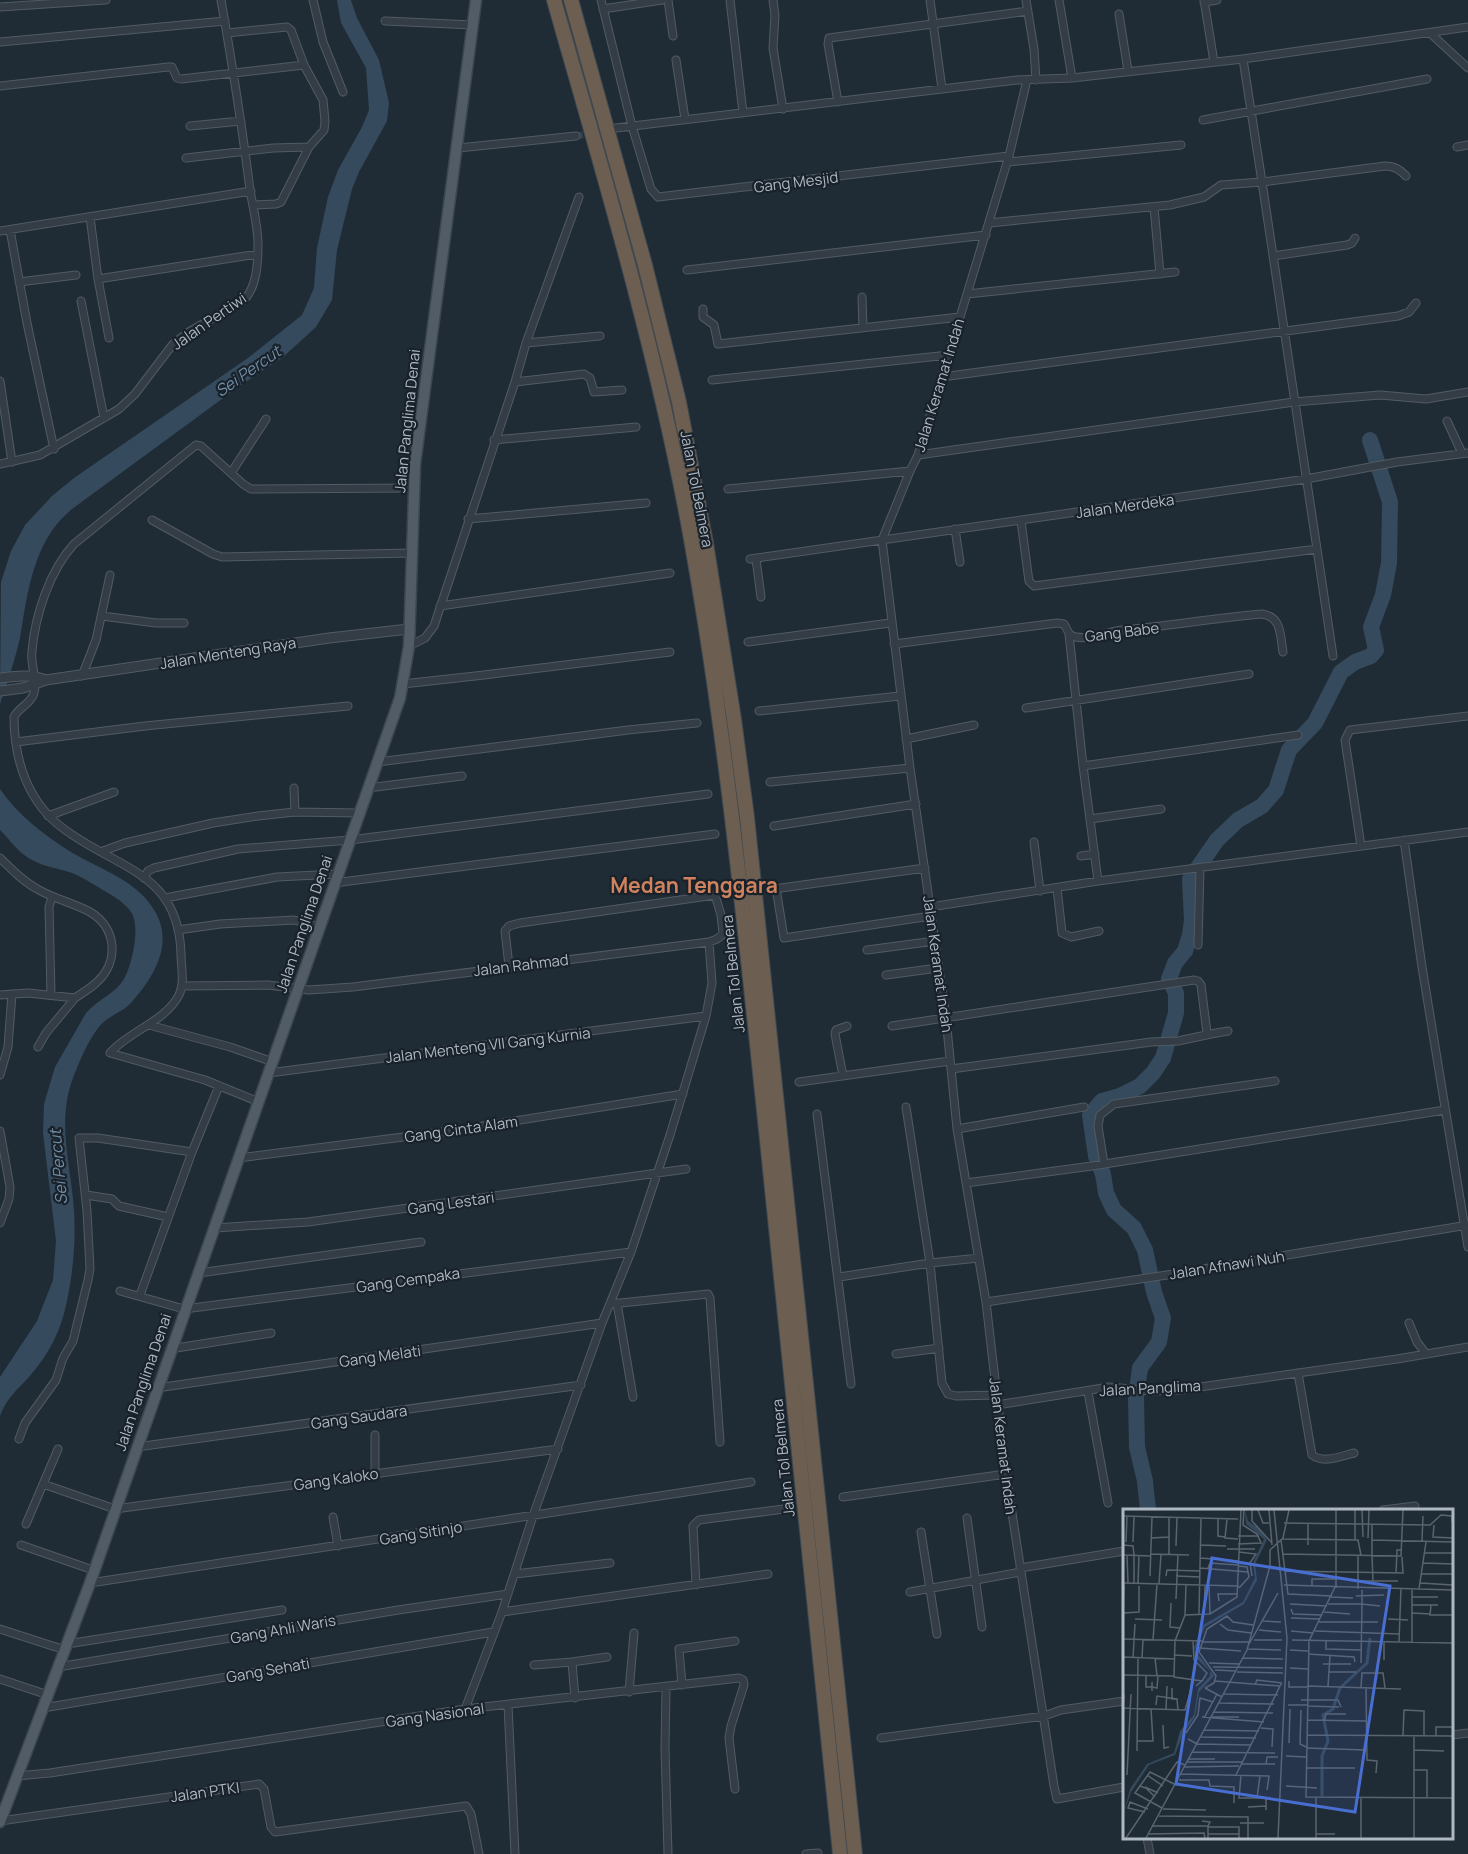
<svg xmlns="http://www.w3.org/2000/svg" width="1468" height="1854" font-family="Manrope,sans-serif">
<style>
.water{fill:#354a5c}
.lines{fill:none;stroke-linecap:round;stroke-linejoin:round}
.river{stroke:#354a5c;stroke-width:16}
.minor-tunnel{stroke:#35414a;stroke-width:7;stroke-dasharray:7 3.5;stroke-linecap:butt}
.minor-casing{stroke:#515b64;stroke-width:9}
.tertiary-casing{stroke:#515b64;stroke-width:11}
.primary-casing{stroke:#3d4650;stroke-width:13}
.motorway-casing{stroke:#3e4850;stroke-width:16}
.minor{stroke:#343d46;stroke-width:7}
.tertiary{stroke:#343d46;stroke-width:9}
.primary{stroke:#515c66;stroke-width:10}
.motorway{stroke:#6c5e51;stroke-width:14}
.labels{text-anchor:middle;dominant-baseline:central;stroke-width:4.5;stroke-linejoin:round;paint-order:stroke}
.street-label{font-size:15px;fill:#aeb8c3;stroke:#19222a}
.water-label{font-size:16px;font-style:italic;fill:#708da6;stroke:#19222a}
.district-label{font-size:21px;font-weight:bold;fill:#ce825e;stroke:#19222a}
.inset-river{fill:none;stroke:#354a5c;stroke-width:3}
.inset-road{fill:none;stroke:#59646e;stroke-width:1.5}
.view{fill:#486ed2;fill-opacity:0.15;stroke:#486ed2;stroke-width:3}
.inset-edge{fill:none;stroke:#aeb8c3;stroke-width:3}
</style>
<rect width="100%" height="100%" fill="#202c35"/>
<path class="water" d="M337,0H351L357,18L379,60L389,103L387,121L359,172L352,189L337,250L332,300L316,327L283,357L241,385L72,509C33,541 28,591 20,638C15,660 7,683 0,704L1,582L11,551L25,525L52,496L74,478L248,358L302,315L314,288L317,248L328,197L338,170L362,127L369,110L366,68L341,23Z
M0,789C18,815 44,835 71,852C101,870 140,881 157,915C173,947 152,980 130,1004C121,1013 107,1016 98,1028C89,1040 82,1055 77,1068C54,1118 71,1161 74,1211C76,1241 73,1272 67,1301C61,1331 49,1354 29,1377C17,1390 6,1399 0,1416V1377L37,1321L53,1280L56,1241L43,1133L44,1104L55,1067L86,1013C98,999 115,994 124,979C132,964 141,927 131,912C124,901 109,894 98,887C89,882 79,875 69,872C57,868 45,867 34,861C21,855 12,843 3,833L0,830Z"/>
<g class="lines">
<path class="river" d="M1148,1510L1145,1481L1137,1447L1136,1397L1140,1368L1159,1342L1163,1318L1154,1292L1145,1250L1134,1228L1114,1210L1106,1193L1103,1174L1096,1156L1090,1115L1102,1101L1120,1096L1140,1086L1153,1073L1163,1058L1176,1013V993L1169,979L1175,963L1185,951L1190,935L1192,920L1190,879L1217,840L1238,820L1262,806L1276,790L1289,750L1315,723L1341,672L1355,662L1371,656L1376,650L1371,627L1383,595L1389,563L1390,502L1370,440"/>
<path class="minor-tunnel" d="M576,136L608,130"/>
<defs>
<path id="minor" d="M313,0L323,42L343,92
M601,0L632,126L651,189L658,197L1009,156
M668,0L673,36
M730,0L743,113
M773,0L775,15L773,48L783,109
M930,0L942,89
M1026,0L1034,49L1036,80
M1059,0L1072,78
M1204,0L1214,62
M1204,2L1217,0
M0,7L106,0
M603,9L662,0
M1119,14L1128,71
M385,21L473,25
M227,33L287,27L291,30L304,65L323,100L325,121L324,130L309,147L281,202L276,204L253,205
M1430,33L1468,68
M0,42L225,21
M676,60L685,119
M1027,80L1009,156L918,455L910,471L882,540L910,768L946,1018L957,1129L986,1302L1006,1474L1054,1786L1057,1799L1124,1787
M0,86L168,67H172L177,78L181,79L304,65
M838,102L828,44L829,38L1028,11
M1203,120L1427,79
M190,126L241,121
M616,128L942,89L1017,80L1072,78L1243,59L1468,27
M1457,147L1468,145
M458,148L576,136
M186,158L273,148L309,147
M1008,162L1181,145
M1154,207L1160,274
M90,217L98,279
M989,223L1170,205L1204,197L1221,185L1262,182L1243,59
M10,230L27,323L54,449
M0,231L251,191
M1273,256L1347,245L1352,243L1355,238
M687,270L986,235
M19,282L76,275
M967,294L1175,272
M862,297L863,328
M81,301L104,418
M703,309V317L714,325L718,344L960,317
M109,338L98,279L258,254
M526,343L600,336
M942,377L1398,316L1409,312L1416,303
M712,380L949,355
M0,381L12,462
M515,382L584,374L590,378L594,392L622,390
M1447,421L1462,453
M494,440L636,427
M918,455L1294,402L1380,395L1426,399L1468,392
M0,464L40,455L119,409L135,394L173,344L187,333L244,300C257,287 258,262 258,244C258,226 253,208 250,190C242,126 232,63 221,0
M231,473L266,419
M728,489L910,471
M468,519L646,503
M152,520L213,554L222,557L413,553
M1021,521L1028,574L1029,581L1034,586L1317,549
M955,529L960,562
M750,559L1306,479L1397,462L1468,453
M756,559L761,597
M440,606L670,573
M102,616L156,623H184
M1069,634L1083,766L1098,881
M748,642L890,623
M894,644L1057,623L1064,624C1068,630 1068,636 1076,637C1091,640 1107,632 1122,630C1169,626 1215,618 1262,614C1282,617 1280,635 1283,652
M409,646L425,638L434,626L515,382L526,343L579,197
M1333,656L1262,182L1385,166C1394,166 1399,169 1406,176
M82,676L96,640L110,575
M403,684L484,675L670,652
M1026,708L1249,674
M759,711L900,696
M906,739L974,725
M16,742L145,726L348,706
M378,762L628,730L697,723
M1083,766L1298,735
M770,782L910,768
M294,788L295,812
M368,788L462,776
M48,816L114,792
M1090,819L1161,809
M774,826L916,804
M1404,840L1422,967L1468,1247
M1034,842L1040,891
M1361,846L1345,740L1350,730L1468,716
M103,851L125,843L213,823L258,816L295,812L359,813
M1081,856L1095,854
M0,858C12,870 24,882 39,890C55,899 73,903 90,912C116,927 120,961 97,982C91,988 82,993 75,998
M144,878L148,871L154,868L238,849L350,840L708,794
M334,883L715,834
M776,888L784,938L931,916
M781,888L925,868
M1057,888L1062,933L1071,937L1099,931
M165,898L277,877L337,874
M930,907L1098,881L1468,832
M178,930L220,924L294,920L319,927
M1198,945L1200,869
M867,950L935,941
M886,975L938,968
M182,986L268,985L309,990L353,987L709,942L717,939L723,934L721,915L715,895L520,923L509,926L505,931L509,966
M0,995L28,993L75,998L46,1033L38,1047
M51,995L49,907L52,897
M149,1025L230,1047L273,1062
M892,1026L1194,980L1198,981L1201,985L1207,1033L1211,1034L1228,1031
M951,1069L1151,1042L1178,1041L1211,1034
M269,1073L706,1016
M0,1075L8,1047L12,994
M843,1076L835,1034L836,1030L847,1026
M799,1082L950,1061
M259,1102L205,1080L110,1053C129,1031 165,1022 179,995C185,983 181,967 181,954C179,872 117,869 64,829C28,803 14,760 14,717C19,707 31,704 34,693C38,679 30,665 32,651C35,615 50,570 74,544L196,445L201,446L243,484L251,489L414,488
M906,1107L930,1263L942,1383L948,1394L956,1396L996,1395
M817,1114L851,1384
M957,1129L1084,1107
M0,1131L10,1187L9,1199L0,1223
M239,1158L458,1130L683,1094
M1104,1164L1098,1126L1100,1115L1114,1104L1275,1081
M966,1183L1092,1166L1445,1110
M86,1195L112,1199L119,1206L168,1217
M215,1228L308,1222L686,1169
M199,1273L421,1242
M839,1277L930,1263L979,1258
M120,1291L184,1309L631,1252
M140,1295L192,1152L219,1086
M986,1302L1167,1275L1468,1225
M617,1303L633,1397
M611,1304L708,1294L710,1298L720,1442
M1409,1323L1417,1342L1426,1354
M170,1349L271,1333
M896,1354L939,1348
M1298,1373L1312,1455C1324,1464 1341,1456 1354,1453
M157,1388L602,1323
M1088,1392L1108,1503
M997,1405L1109,1387L1151,1391L1179,1390L1397,1359L1468,1347
M375,1435V1474
M19,1439L25,1423L56,1380L63,1358L73,1341L88,1280L90,1269L87,1211L79,1138H98L192,1152
M137,1447L581,1385
M43,1484L115,1509L558,1449
M843,1497L1006,1474
M1383,1510L1415,1506
M333,1517L338,1546
M967,1518L982,1627
M26,1524L58,1449
M921,1532L937,1634
M21,1545L93,1570
M1020,1568L1124,1551
M515,1574L610,1563
M90,1583L751,1482
M696,1585L693,1526L699,1520L784,1509
M910,1592L1021,1572
M502,1612L768,1574
M0,1629L65,1650
M67,1644L282,1610
M572,1662L607,1657
M534,1665L572,1662L575,1698
M58,1667L398,1610L508,1594
M0,1679L48,1695
M682,1685L679,1649L735,1641
M666,1688L665,1748L668,1854
M629,1692L634,1633
M508,1705L515,1854
M43,1708L493,1632
M465,1709L502,1612L533,1516L602,1323L631,1252L670,1135L706,1016L712,983L709,942
M1452,1735L1468,1733
M881,1738L1044,1716L1061,1710L1124,1701
M17,1776L50,1773L465,1709L739,1678L743,1680L744,1685L731,1726L729,1738L735,1789
M0,1821L259,1784L264,1789L271,1827L275,1832L466,1806L471,1814L479,1854
M1147,1838L1150,1854
M806,1854L818,1853"/>
<path id="tertiary" d="M0,678C17,676 30,674 46,680
M0,691L23,688L46,680L329,638L409,629"/>
<path id="primary" d="M0,1822L90,1583L400,698L409,646L415,464L476,0"/>
<path id="motorway" d="M554,0C602,169 653,339 686,512C725,720 745,930 767,1140C791,1378 816,1616 840,1854
M571,0L645,265L679,402L706,543L734,719L747,817L855,1854"/>
</defs>
<use href="#minor" class="minor-casing"/>
<use href="#tertiary" class="tertiary-casing"/>
<use href="#primary" class="primary-casing"/>
<use href="#motorway" class="motorway-casing"/>
<use href="#minor" class="minor"/>
<use href="#tertiary" class="tertiary"/>
<use href="#primary" class="primary"/>
<use href="#motorway" class="motorway"/>
</g>
<g class="labels">
<g class="street-label">
<text transform="translate(796 182) rotate(-7)">Gang Mesjid</text>
<text transform="translate(209 321) rotate(-35)">Jalan Pertiwi</text>
<text transform="translate(939 385) rotate(-73)">Jalan Keramat Indah</text>
<text transform="translate(407 421) rotate(-84)">Jalan Panglima Denai</text>
<text transform="translate(697 489) rotate(79)">Jalan Tol Belmera</text>
<text transform="translate(1125 506) rotate(-8)">Jalan Merdeka</text>
<text transform="translate(1122 632) rotate(-7)">Gang Babe</text>
<text transform="translate(228 653) rotate(-9)">Jalan Menteng Raya</text>
<text transform="translate(304 924) rotate(-71)">Jalan Panglima Denai</text>
<text transform="translate(938 964) rotate(82)">Jalan Keramat Indah</text>
<text transform="translate(521 965) rotate(-7)">Jalan Rahmad</text>
<text transform="translate(733 974) rotate(-96)">Jalan Tol Belmera</text>
<text transform="translate(488 1045) rotate(-7)">Jalan Menteng VII Gang Kurnia</text>
<text transform="translate(461 1129) rotate(-8)">Gang Cinta Alam</text>
<text transform="translate(451 1203) rotate(-8)">Gang Lestari</text>
<text transform="translate(1227 1265) rotate(-9)">Jalan Afnawi Nuh</text>
<text transform="translate(408 1280) rotate(-8)">Gang Cempaka</text>
<text transform="translate(380 1356) rotate(-8)">Gang Melati</text>
<text transform="translate(143 1382) rotate(-71)">Jalan Panglima Denai</text>
<text transform="translate(1150 1388) rotate(-3)">Jalan Panglima</text>
<text transform="translate(359 1417) rotate(-8)">Gang Saudara</text>
<text transform="translate(1003 1446) rotate(83)">Jalan Keramat Indah</text>
<text transform="translate(783 1458) rotate(-96)">Jalan Tol Belmera</text>
<text transform="translate(336 1479) rotate(-8)">Gang Kaloko</text>
<text transform="translate(421 1533) rotate(-9)">Gang Sitinjo</text>
<text transform="translate(283 1629) rotate(-10)">Gang Ahli Waris</text>
<text transform="translate(268 1670) rotate(-10)">Gang Sehati</text>
<text transform="translate(435 1715) rotate(-8)">Gang Nasional</text>
<text transform="translate(205 1792) rotate(-8)">Jalan PTKI</text>
</g>
<g class="water-label">
<text transform="translate(248 371) rotate(-35)">Sei Percut</text>
<text transform="translate(58 1167) rotate(-95)">Sei Percut</text>
</g>
<g class="district-label">
<text x="694" y="885">Medan Tenggara</text>
</g>
</g>
<g transform="translate(1123 1509)">
<rect width="330" height="330" fill="#202c35"/>
<path d="M122,1L125,12L137,20L144,31L132,55L134,71L121,95L82,118L72,141L91,167L76,183L72,208L61,223L52,246L26,256L8,283L0,306L7,280L24,255L51,244L57,222L71,206L75,180L87,167V162L72,148L71,138L80,116L120,93L132,69L130,54L141,30L123,15Z" fill="#354a5c"/>
<path class="inset-river" d="M199,287V247L205,232L200,206L210,200L217,179L244,154L247,129"/>
<path class="inset-road" d="M129,1V12L149,34M135,1L140,14H146M146,1L149,36M151,1L164,129L155,329M213,1V79M239,1L240,28M0,7L115,10M95,10V27L102,28M104,10L102,29L115,30M161,14L307,16L318,6L329,7V13M311,16L310,28L330,29M115,27H136M28,29L46,28M245,29L246,1M160,30L235,31L238,46M158,31L165,85L209,87M232,31V1M249,31L330,33M299,32L300,7M3,33L4,7M10,33L11,8M115,35L138,34L134,25L120,16L121,1M0,36L10,37L11,46M78,36L103,37M185,36V15M53,37L54,8M104,40H132M116,43L133,45L127,54L129,67M302,44H330M28,45L66,46M46,45V8M160,45L278,47L280,1M0,46L28,47M4,46L5,74M235,46V80M249,46V16M249,46L250,72M77,49L116,52M300,54L330,55M77,59L125,63M85,59L87,54L115,56M162,62L280,64L279,48M273,64L274,41H279M298,65H330M27,67L29,8M43,67L44,61L77,62M53,67L77,68M235,72H275M0,74L116,77M11,74V46M15,74L16,46M297,74L330,76M36,75L38,45M63,76L62,106L52,132L51,168L79,172L73,177M161,76L296,80L303,33M86,77L87,105M189,77V70H214M212,78L186,132L183,288L330,289M116,79L126,68L124,58L116,57M296,80L330,81M233,87L261,86M208,88L230,89M289,88H315M53,90L55,45M96,92L95,85H115M48,94L47,118L57,119M167,95L204,97M205,95H239V81M289,96H315M308,96L307,106H330M168,100L170,105L199,106M201,103L227,105M0,104L16,103V77M0,104L1,76M289,104L307,105M76,105L78,9M81,105L82,77M62,106L87,105L114,88L118,1M168,109L197,110M12,110L39,111M265,110L285,111M140,112L158,113M196,113H255M97,115L105,121L128,124M136,121L158,123M168,122L190,124M192,122L276,125M0,130L80,132M30,131L34,75M131,131H159M169,131L276,133L278,79M70,132L71,151L84,164L79,172M203,132V140L238,141M80,133H126M276,133L330,134M289,133V81M126,135L155,84M76,139L118,142M125,140L158,141M167,141L185,142M185,145L231,148L232,153M51,146L69,147M0,148L52,150M10,149L12,115M19,149L20,131M32,149L34,167M120,149L160,150M261,151V132M86,154L117,155M238,154L239,95L257,97M200,155H228M90,158L160,159M167,159L185,160M92,161L113,162M114,163L160,164M206,163H233M0,166L51,167M23,166V178H29V173M92,172L157,177L159,174M166,172V178H184M132,176L134,171L159,174M184,177L278,180M205,177L207,147M238,178L239,164H260L262,179M243,178L244,251L254,252L253,264M49,179V190H54L55,201M82,179L91,174L93,167L76,143L84,120L104,107L110,113L130,116M82,179L99,188M29,182V178L34,179L35,167M101,185L155,186M1,186L0,199L62,201L71,170M178,191H215L218,198M96,194L151,195M33,196L34,187L54,190M165,196H184M184,197L216,198M43,200L44,177M178,201L177,235L183,238M91,203L150,204M79,208L141,213M88,208H116M81,209L94,185M184,211L243,212M201,212L203,205H223M40,216L41,239L46,238M138,219L150,220L149,238M81,221L136,222M63,224L75,206L77,189L90,193M184,226L330,227M280,226L281,201L301,202V227M313,227V218H330M78,228L133,229M65,230L74,235L128,236M14,232H30L28,200M166,234L167,200M183,239L243,241M291,241L321,242M14,242L15,149M69,243L152,244M163,247L183,248M65,250H92M64,253H119M119,255H152M143,255L144,248H155M61,258L116,257M183,259H232M291,261H304V288M57,265L146,267L144,281M4,266L8,185M24,266L40,277M113,266L157,177M118,266L116,289H143V301M56,271H86L87,277L111,278V294M17,277L27,263L51,275M163,277L194,279M22,279L17,277L12,284L39,299M32,288L22,278L35,284M193,288V329M134,289L137,267M125,298L143,297M40,300L83,301M22,303L5,299L7,293L25,300M36,307L125,308V329M117,314H141M29,317H85L87,313L79,312M25,325L81,324L82,329M85,325H116M193,325H212M3,329L54,253L62,256M23,329L124,141L147,57V41L160,29L166,1M85,329V318H116V329M238,329V289M291,329V226"/>
<path class="view" d="M89,49L267,77L232,303L53,275Z"/>
<rect width="330" height="330" class="inset-edge"/>
</g>
</svg>
